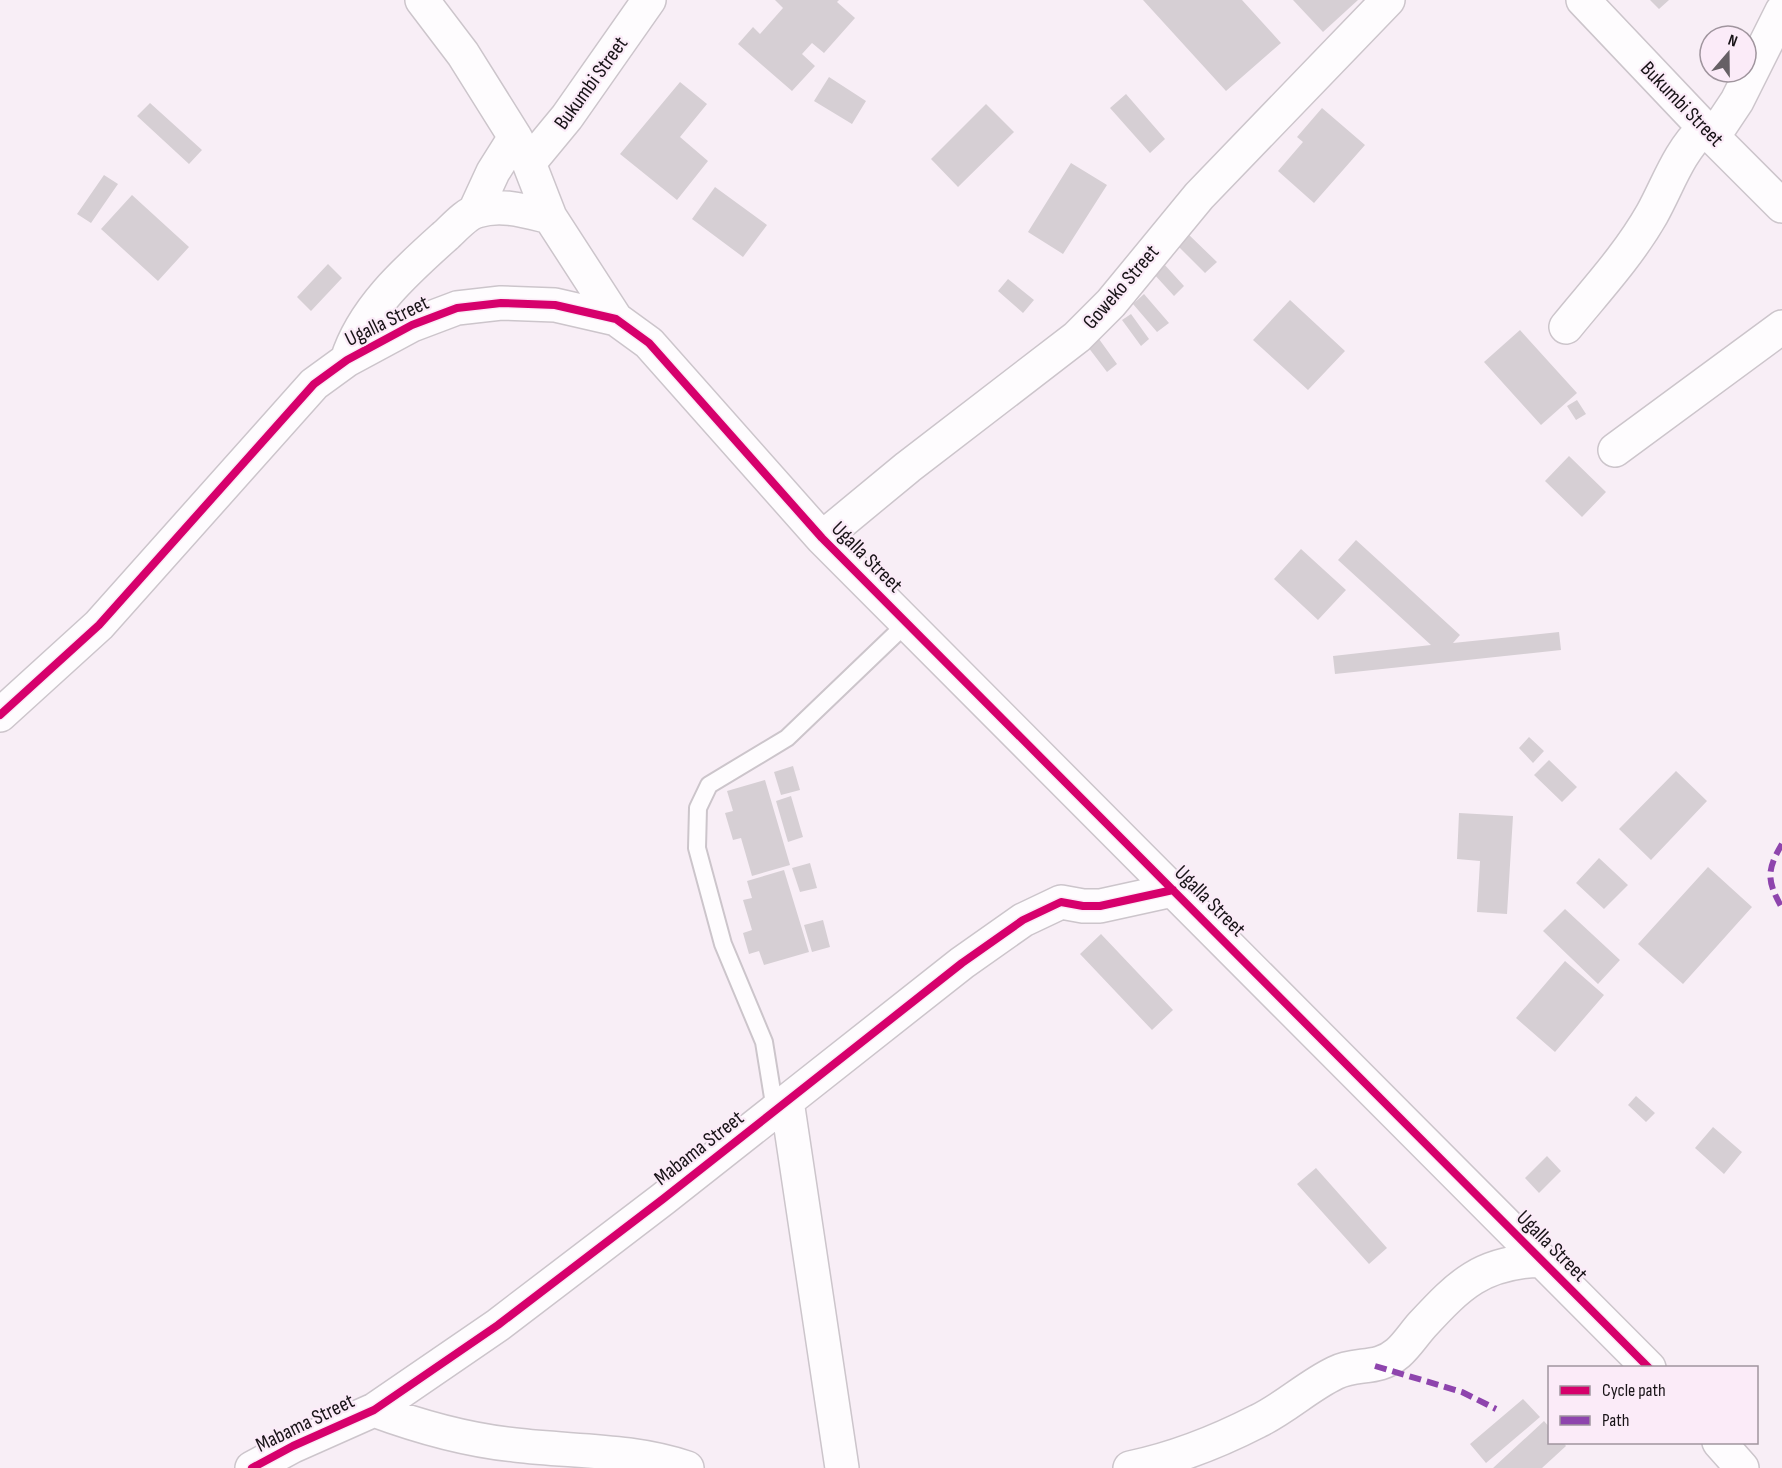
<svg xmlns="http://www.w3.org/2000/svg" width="1782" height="1468" font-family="'Sofia Sans Condensed',sans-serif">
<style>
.building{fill:#d6cfd4}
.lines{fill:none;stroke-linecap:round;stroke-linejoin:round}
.lane-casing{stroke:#ccc5cb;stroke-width:20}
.street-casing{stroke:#ccc5cb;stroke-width:36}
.lane{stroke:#fefcfe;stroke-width:16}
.street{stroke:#fefcfe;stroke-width:33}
.quiet{stroke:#8e44ad;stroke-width:6;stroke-dasharray:12 6;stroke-linecap:butt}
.cycleway-casing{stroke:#fbebf8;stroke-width:11}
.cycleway{stroke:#d6006c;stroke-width:8}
.labels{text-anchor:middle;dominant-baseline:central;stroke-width:4.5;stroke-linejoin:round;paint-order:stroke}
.street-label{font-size:21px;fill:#181317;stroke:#fbebf8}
</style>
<rect width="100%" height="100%" fill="#f8eef6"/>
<path class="building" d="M775,0H839L837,2L855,18L824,53L812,43L802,54L815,66L792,91L738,44L753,27L760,34L783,8Z
M1143,0H1242L1281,43L1226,91Z
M1293,0H1358L1323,32Z
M1650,0H1669L1659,9Z
M829,77L866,101L852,124L814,101Z
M680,82L707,104L680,137L708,161L677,200L620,154Z
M1126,94L1165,139L1150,153L1110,108Z
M150,103L202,150L189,164L137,116Z
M986,104L1014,132L958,187L931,159Z
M1322,108L1365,145L1314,203L1278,171L1303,142L1297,137Z
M1071,163L1107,185L1063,254L1028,232Z
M104,175L118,184L91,223L77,214Z
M715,187L767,225L743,257L692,219Z
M132,195L189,247L158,281L101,229Z
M1187,233L1217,262L1205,273L1176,244Z
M1163,263L1184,286L1174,296L1153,273Z
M328,264L342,278L311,311L297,297Z
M1008,279L1034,300L1023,313L998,291Z
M1144,294L1169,323L1157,332L1133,304Z
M1290,300L1345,351L1308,390L1253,340Z
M1131,314L1149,339L1141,346L1122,320Z
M1520,330L1577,393L1541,425L1484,362Z
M1099,339L1117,364L1107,372L1088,347Z
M1577,400L1586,414L1576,420L1567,406Z
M1569,456L1606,492L1582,517L1545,481Z
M1356,540L1460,635L1453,643L1559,632L1561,650L1335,674L1333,656L1431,645L1338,560Z
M1301,549L1346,590L1318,620L1274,579Z
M1529,737L1544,751L1533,763L1519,748Z
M1549,760L1577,787L1562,802L1534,775Z
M793,766L800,790L781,795L774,772Z
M1676,771L1707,801L1651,860L1619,829Z
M765,780L790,865L752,876L741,838L733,840L725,813L733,811L727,791Z
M791,796L803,837L788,842L776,801Z
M1459,813L1513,816L1507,914L1477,912L1480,861L1457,859Z
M1599,858L1628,885L1604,909L1576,883Z
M810,863L817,888L800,892L792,868Z
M1708,867L1752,907L1683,984L1638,944Z
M784,870L809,952L764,965L759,951L749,954L743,933L752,930L743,900L752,898L747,881Z
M1565,909L1620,960L1598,984L1543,931Z
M823,920L830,947L812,952L804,925Z
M1101,934L1173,1010L1152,1030L1080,954Z
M1565,961L1604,995L1555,1052L1516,1018Z
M1636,1096L1655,1113L1646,1122L1628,1105Z
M1713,1127L1742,1152L1724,1174L1695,1148Z
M1547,1156L1561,1171L1539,1193L1525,1178Z
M1316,1168L1387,1248L1369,1264L1297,1184Z
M1523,1399L1540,1417L1486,1463L1470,1444Z
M1544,1421L1550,1428V1442H1563L1566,1446L1542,1468H1493Z"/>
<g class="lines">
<defs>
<path id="lane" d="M775,1110L764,1042L723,944L697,848L698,808L709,785L787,738L907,623"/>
<path id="street" d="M422,0L463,54L515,137L529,163L550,217L616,319
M1583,0L1713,137L1782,206
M1713,137L1737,101L1782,11
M529,163L567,117L649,0
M475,211L493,172L515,137
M1566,327C1596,290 1628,256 1652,214C1669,183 1678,153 1704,128
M347,360C363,309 406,271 445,236C454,228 466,214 477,211C501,203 526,211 550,217
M1615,450L1782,327
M822,538L908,467L1077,337L1111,303L1199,196L1388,0
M0,715L99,625L314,384L347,360L412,325L457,308L501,303L555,305L616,319L649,343L822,538L1649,1368
M787,1101L842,1468
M374,1410C420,1427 466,1440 515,1445C573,1452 631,1449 687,1468
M1719,1442L1742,1468
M252,1468L293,1446L374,1410L498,1325L663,1199L962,963L1023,920L1061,902L1083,906H1100L1173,890
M1130,1468C1173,1459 1219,1441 1258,1421C1285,1408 1308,1386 1335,1373C1357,1362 1377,1371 1398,1353C1407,1345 1414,1334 1422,1325C1460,1284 1481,1263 1540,1260"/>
</defs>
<use href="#lane" class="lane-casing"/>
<use href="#street" class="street-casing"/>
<use href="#lane" class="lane"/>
<use href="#street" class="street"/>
<path class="quiet" d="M1782,844C1766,871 1767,881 1782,908
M1375,1366L1462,1392L1496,1409"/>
<defs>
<path id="cycleway" d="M0,715L99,625L314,384L347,360L412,325L457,308L501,303L555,305L616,319L649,343L822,538L1649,1368
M252,1468L293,1446L374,1410L498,1325L663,1199L962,963L1023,920L1061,902L1083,906H1100L1173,890"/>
</defs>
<use href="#cycleway" class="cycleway-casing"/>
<use href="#cycleway" class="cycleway"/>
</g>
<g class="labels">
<g class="street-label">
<text transform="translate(591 83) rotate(-54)">Bukumbi Street</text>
<text transform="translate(1682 104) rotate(46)">Bukumbi Street</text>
<text transform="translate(1121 287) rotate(-49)">Goweko Street</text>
<text transform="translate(387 321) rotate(-26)">Ugalla Street</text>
<text transform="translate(867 557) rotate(45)">Ugalla Street</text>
<text transform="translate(1210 901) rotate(45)">Ugalla Street</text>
<text transform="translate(699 1148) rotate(-38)">Mabama Street</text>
<text transform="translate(1552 1246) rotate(45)">Ugalla Street</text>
<text transform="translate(305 1423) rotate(-26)">Mabama Street</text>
</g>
</g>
<rect x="1548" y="1366" width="210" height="78" fill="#fbebf8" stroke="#a0959e" stroke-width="1.5"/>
<rect x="1560" y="1386" width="30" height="9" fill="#d6006c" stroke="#a0959e" stroke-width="1.5"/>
<text x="1602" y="1396" font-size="18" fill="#181317">Cycle path</text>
<rect x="1560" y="1416" width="30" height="9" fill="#8e44ad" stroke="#a0959e" stroke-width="1.5"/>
<text x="1602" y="1426" font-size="18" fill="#181317">Path</text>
<g transform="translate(1728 54) rotate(20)"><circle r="28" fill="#fbebf8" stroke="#a0959e" stroke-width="1.5"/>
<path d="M0-4.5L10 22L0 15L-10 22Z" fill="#666065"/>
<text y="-9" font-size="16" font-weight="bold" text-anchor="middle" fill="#181317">N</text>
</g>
</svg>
